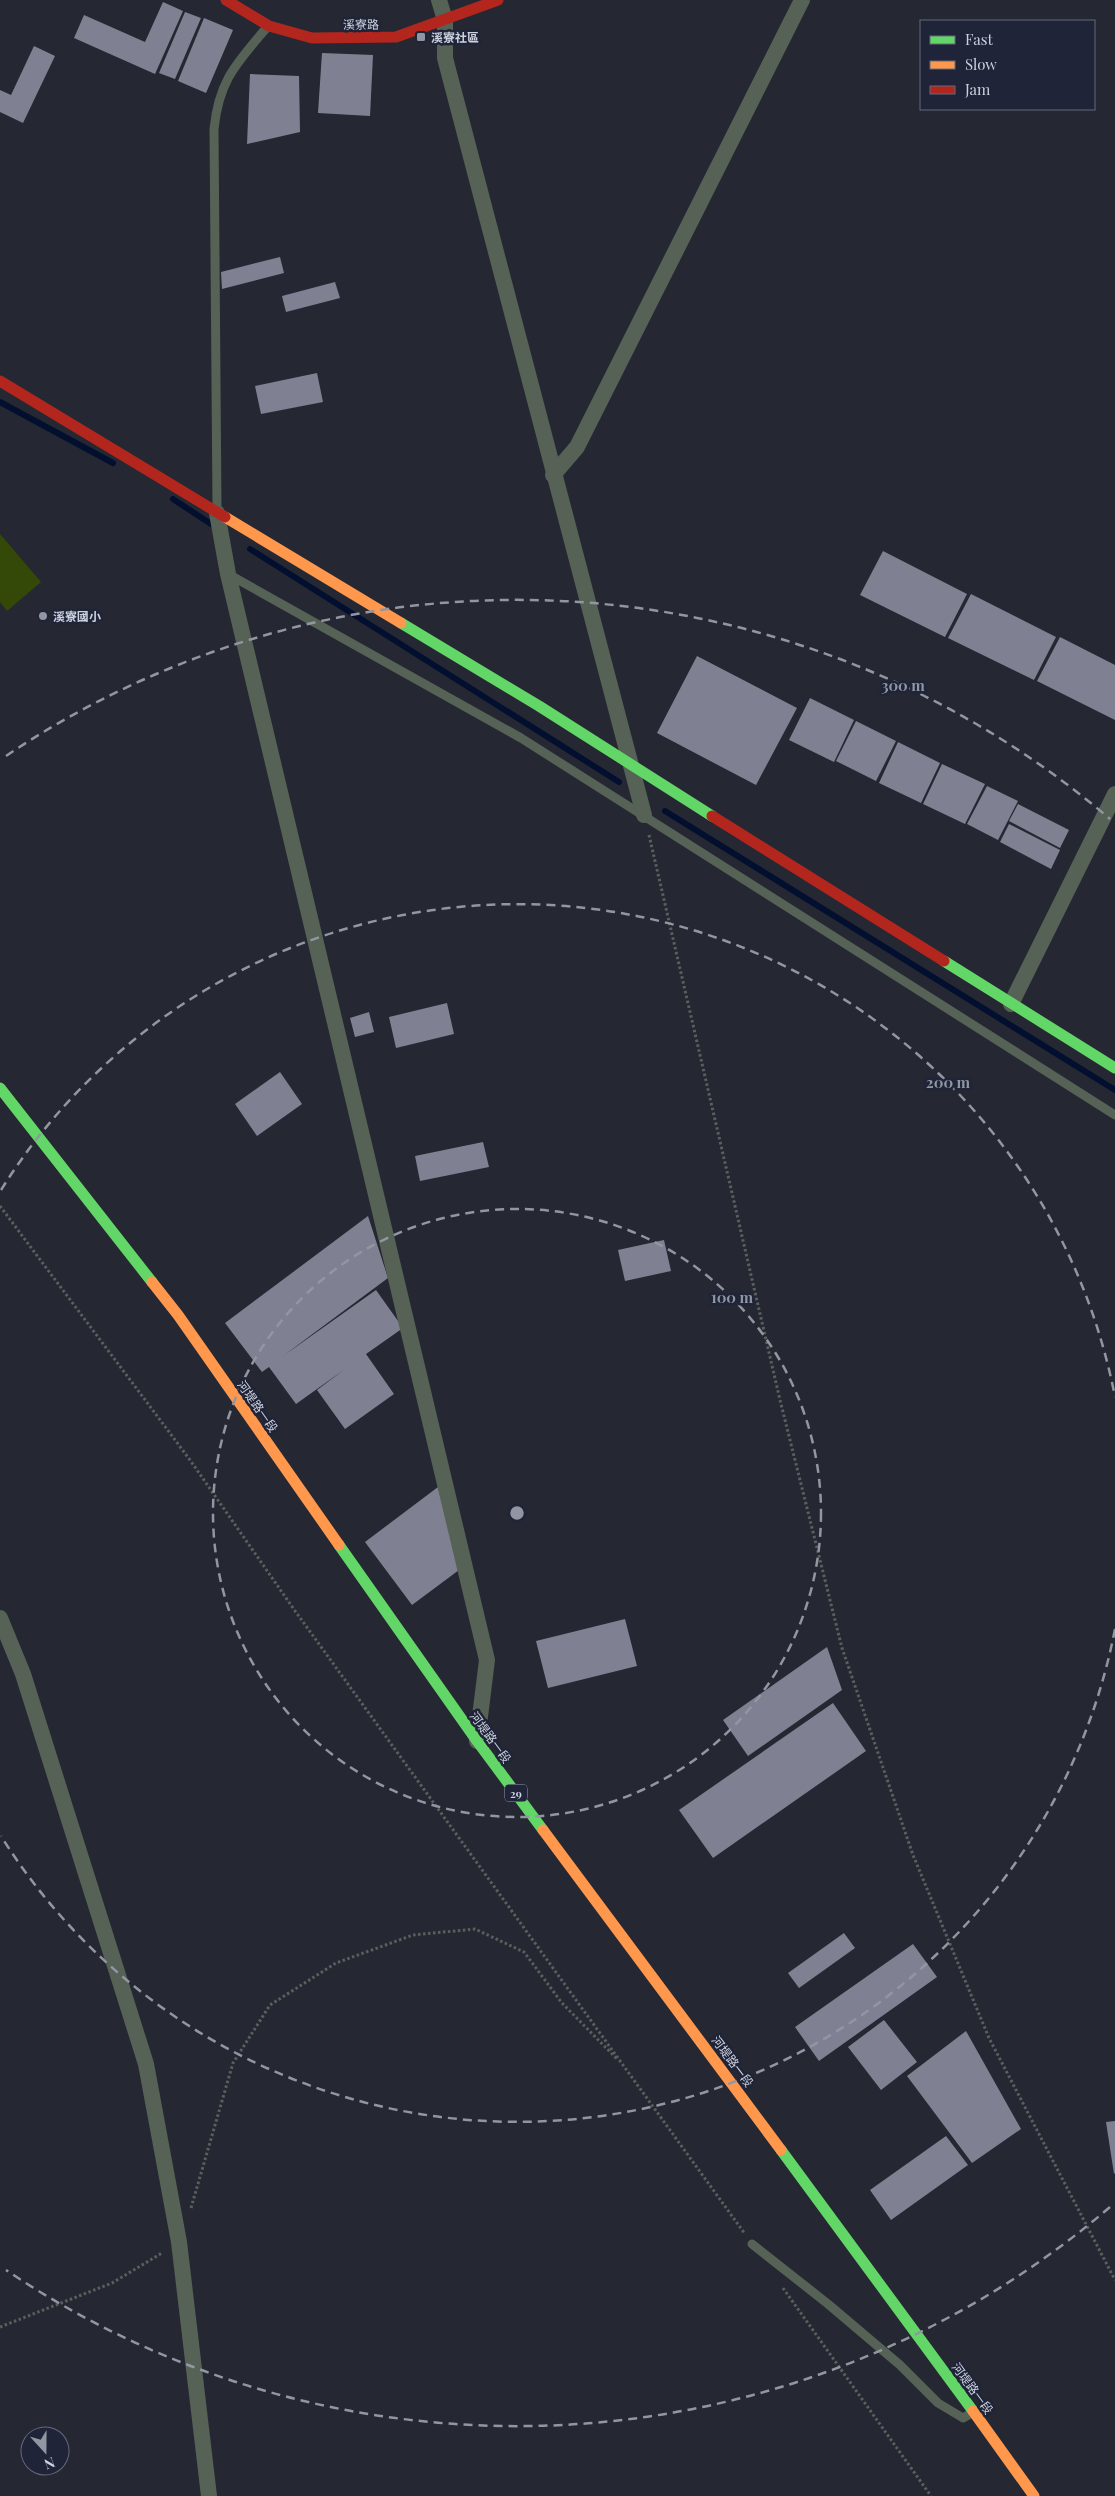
<svg xmlns="http://www.w3.org/2000/svg" width="1115" height="2496" font-family="'Playfair Display','Noto Sans TC',serif">
<style>
.green{fill:#344907}
.lines{fill:none;stroke-linecap:round;stroke-linejoin:round}
.stream{stroke:#030f2f;stroke-width:6}
.building{fill:#7f8193}
.path{stroke:#59605d;stroke-width:3;stroke-dasharray:2.5 2.5;stroke-linecap:butt}
.lane{stroke:#556255;stroke-width:9}
.street{stroke:#556255;stroke-width:16}
.fast{stroke:#63d668;stroke-width:11}
.slow{stroke:#ff974d;stroke-width:11}
.jam{stroke:#b3261e;stroke-width:11}
.ring{fill:none;stroke:#9296a2;stroke-width:2.5;stroke-dasharray:9 6}
.poi-dot{fill:#9296a2;stroke:#1f2438;stroke-width:2}
.labels{text-anchor:middle;dominant-baseline:central;stroke-width:5;stroke-linejoin:round;paint-order:stroke}
.shield{fill:#1f2438;stroke:#999dac;stroke-width:1}
.shield-label{font-size:11px;font-weight:bold;fill:#cdd1de}
.street-label{font-size:12px;fill:#cdd1de;stroke:#1f2438}
.poi-label{font-size:12px;font-weight:bold;fill:#cdd1de;stroke:#1f2438;text-anchor:start}
.centre{fill:#9296a2;stroke:#1f2438;stroke-width:2.5}
.ring-label{font-size:15px;text-anchor:middle;font-weight:bold;fill:#9296a2;stroke:#1f2438;stroke-width:5;stroke-linejoin:round;paint-order:stroke}
</style>
<rect width="100%" height="100%" fill="#252832"/>
<path class="green" d="M0,534L41,582L7,611L0,602Z"/>
<g class="lines">
<path class="stream" d="M0,402L113,463
M173,499L211,524
M250,549L619,782
M665,811L1115,1090"/>
</g>
<path class="building" d="M163,2L183,11L155,74L74,38L84,15L145,42Z
M185,12L201,18L175,79L159,73Z
M204,18L233,30L206,93L178,81Z
M34,46L55,56L23,123L0,112V90L11,95Z
M322,53L373,55L370,116L318,113Z
M250,74L299,76L300,132L247,144Z
M280,257L284,273L222,289L221,272Z
M335,282L340,298L286,312L282,296Z
M317,373L323,402L261,414L255,386Z
M883,551L967,594L945,637L860,595Z
M971,594L1056,637L1034,680L948,638Z
M1060,637L1115,665V720L1037,681Z
M697,656L797,708L756,785L657,733Z
M810,698L854,720L834,762L789,740Z
M856,721L896,741L876,781L836,761Z
M898,742L940,763L921,803L879,783Z
M942,764L985,784L965,824L923,804Z
M987,786L1018,801L998,840L967,824Z
M1018,804L1069,830L1060,848L1009,821Z
M1009,824L1060,850L1051,869L1000,842Z
M447,1003L454,1034L396,1048L389,1017Z
M369,1012L374,1032L355,1037L350,1018Z
M280,1072L302,1104L257,1136L235,1104Z
M483,1142L489,1167L420,1181L415,1156Z
M368,1216L388,1278L283,1356L376,1290L403,1328L366,1354L394,1394L345,1429L317,1390L345,1369L296,1404L269,1367L262,1372L225,1323Z
M664,1240L671,1271L625,1281L618,1250Z
M438,1487L459,1570L412,1605L365,1542Z
M625,1619L637,1666L548,1688L536,1641Z
M827,1647L842,1690L748,1756L723,1720Z
M833,1703L866,1751L713,1858L679,1810Z
M844,1933L855,1948L799,1988L788,1973Z
M913,1944L937,1977L819,2061L795,2027Z
M884,2020L917,2062L881,2090L848,2047Z
M966,2031L1021,2129L972,2163L907,2076Z
M1115,2121V2173L1114,2174L1106,2122Z
M946,2136L968,2165L891,2220L870,2190Z"/>
<g class="lines">
<path class="path" d="M649,835L780,1400L842,1648L913,1855L989,2038L1115,2280
M0,1206L190,1460L293,1608L745,2234
M191,2208L233,2063L270,2005L336,1963L413,1935L475,1929L524,1952L562,2003L617,2059
M783,2288L931,2496
M0,2327L112,2283L162,2253"/>
<path class="lane" d="M217,509L214,129C219,79 238,62 268,26
M228,574L521,738L1115,1115
M752,2244L828,2304L900,2365L938,2403L963,2418L970,2414"/>
<path class="street" d="M439,0L445,20V58L644,815
M553,475L577,447L802,0
M217,513L228,574L487,1660L477,1741
M1011,1004L1115,794
M0,1618L23,1674L146,2064L179,2242L209,2496"/>
<path class="fast" d="M401,623L539,706L712,816
M944,961L1115,1068
M0,1088L152,1282
M339,1545L477,1741L543,1830
M781,2150L973,2411"/>
<path class="slow" d="M225,517L401,623
M152,1282L178,1315L339,1545
M543,1830L781,2150
M973,2411L1034,2496"/>
<path class="jam" d="M226,0L269,26L312,38L396,37L498,0
M0,381L225,517
M712,816L944,961"/>
</g>
<g class="ring">
<circle cx="517" cy="1513" r="304"/>
<path d="M1115 1629A609 609 0 0 1 1 1836M1 1190A609 609 0 0 1 1115 1397"/>
<path d="M1110 2207A913 913 0 0 1 6 2270M6 756A913 913 0 0 1 1110 819"/>
</g>
<g class="poi-dot">
<rect x="416" y="32" width="10" height="10" rx="2.5"/>
<circle cx="43" cy="616" r="5"/>
</g>
<g class="labels">
<rect class="shield" x="505" y="1784.5" width="22" height="17" rx="4"/>
<g class="shield-label">
<text x="516" y="1793">29</text>
</g>
<g class="street-label">
<text transform="translate(361 24) rotate(-1)">溪寮路</text>
<text transform="translate(258 1406) rotate(55)">河堤路一段</text>
<text transform="translate(491 1737) rotate(54)">河堤路一段</text>
<text transform="translate(733 2061) rotate(53)">河堤路一段</text>
<text transform="translate(973 2388) rotate(54)">河堤路一段</text>
</g>
<g class="poi-label">
<text x="431" y="37">溪寮社區</text>
<text x="53" y="616">溪寮國小</text>
</g>
</g>
<circle cx="517" cy="1513" r="8" class="centre"/>
<g class="ring-label">
<text x="903" y="691">300 m</text>
<text x="948" y="1088">200 m</text>
<text x="732" y="1303">100 m</text>
</g>
<rect x="920" y="20" width="175" height="90" fill="#1f2438" stroke="#65697a"/>
<rect x="930" y="36" width="25" height="8" fill="#63d668" stroke="#65697a"/>
<text x="965" y="45" font-size="15" fill="#cdd1de">Fast</text>
<rect x="930" y="61" width="25" height="8" fill="#ff974d" stroke="#65697a"/>
<text x="965" y="70" font-size="15" fill="#cdd1de">Slow</text>
<rect x="930" y="86" width="25" height="8" fill="#b3261e" stroke="#65697a"/>
<text x="965" y="95" font-size="15" fill="#cdd1de">Jam</text>
<g transform="translate(45 2451) rotate(159)"><circle r="24" fill="#1f2438" stroke="#65697a"/>
<path d="M0-4L9 19L0 12L-9 19Z" fill="#9296a2"/>
<text y="-8" font-size="14" font-weight="bold" text-anchor="middle" fill="#cdd1de">N</text>
</g>
</svg>
